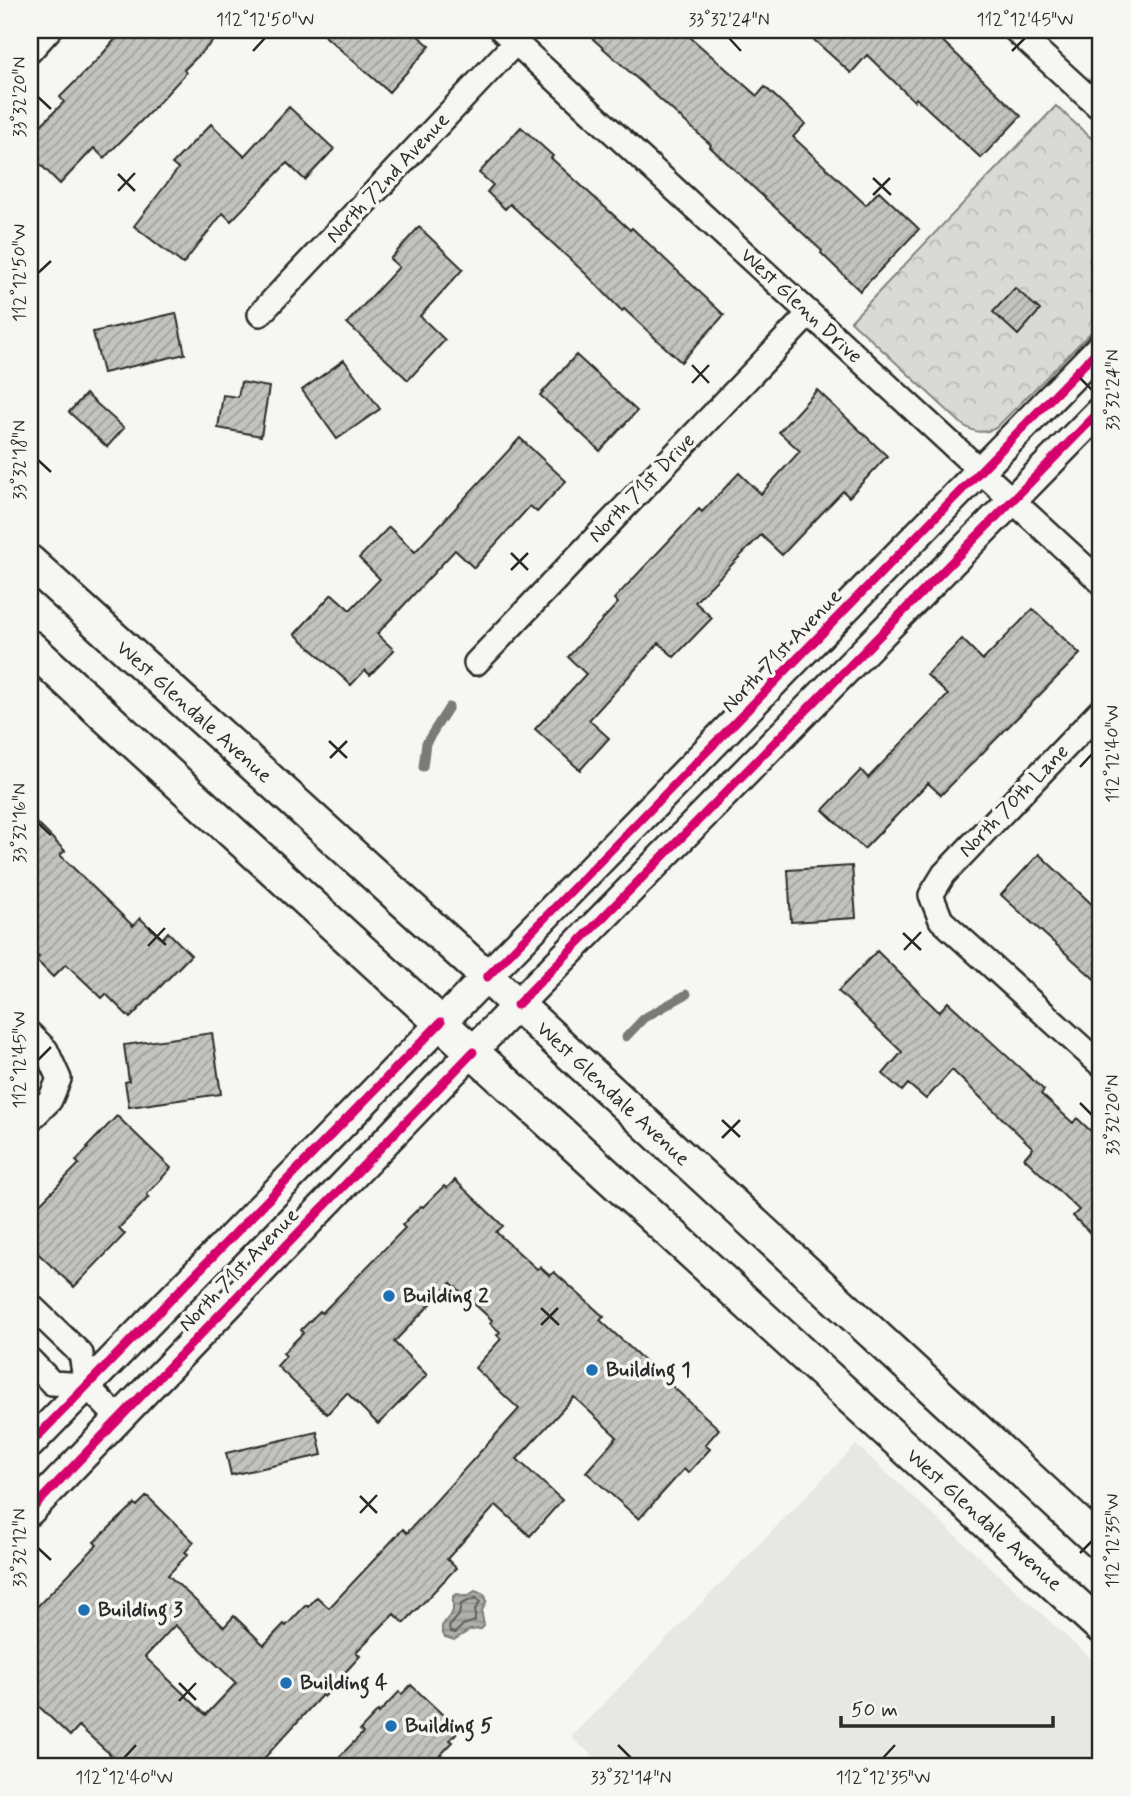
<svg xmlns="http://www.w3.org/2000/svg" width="1131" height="1796" font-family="Mynerve,sans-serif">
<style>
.built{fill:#e7e7e3}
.park{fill:url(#park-crowns);stroke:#828280;stroke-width:2}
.water{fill:url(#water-rules);stroke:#7a7a78;stroke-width:2}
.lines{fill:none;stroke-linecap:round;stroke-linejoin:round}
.shore{stroke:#5f5f5e;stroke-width:2}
.stream{stroke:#7a7a78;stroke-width:9}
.building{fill:url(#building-hatch);stroke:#2b2b2b;stroke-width:2;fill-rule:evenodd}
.minor-casing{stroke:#2b2b2b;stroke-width:28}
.tertiary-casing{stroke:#2b2b2b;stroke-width:33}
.secondary-casing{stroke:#2b2b2b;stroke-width:37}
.minor{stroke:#f6f6f2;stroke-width:23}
.tertiary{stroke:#f6f6f2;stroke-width:28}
.secondary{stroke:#f6f6f2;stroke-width:32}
.cycleway-casing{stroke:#f6f6f2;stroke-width:13}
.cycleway{stroke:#d6006c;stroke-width:9}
.ticks{fill:none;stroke:#2b2b2b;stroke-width:2.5}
.poi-dot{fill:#1f6fb2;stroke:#f6f6f2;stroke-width:2.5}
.labels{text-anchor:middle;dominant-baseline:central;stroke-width:7;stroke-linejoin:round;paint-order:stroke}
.street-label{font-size:21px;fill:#2b2b2b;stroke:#f6f6f2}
.poi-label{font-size:21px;font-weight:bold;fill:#2b2b2b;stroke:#f6f6f2;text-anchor:start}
.neatline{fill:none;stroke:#2b2b2b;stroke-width:2.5}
.ticks-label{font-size:18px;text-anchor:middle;fill:#2b2b2b}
</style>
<defs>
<pattern id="park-crowns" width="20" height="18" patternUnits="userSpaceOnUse" patternTransform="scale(1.75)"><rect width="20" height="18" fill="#d9d9d5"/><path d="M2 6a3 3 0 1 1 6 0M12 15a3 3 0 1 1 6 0" fill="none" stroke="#babab7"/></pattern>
<pattern id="water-rules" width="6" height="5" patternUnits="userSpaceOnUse" patternTransform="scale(1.75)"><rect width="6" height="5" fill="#aeaeab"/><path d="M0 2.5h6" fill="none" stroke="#8e8e8b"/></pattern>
<pattern id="building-hatch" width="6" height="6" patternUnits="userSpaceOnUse" patternTransform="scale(1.75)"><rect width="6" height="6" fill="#c3c3c0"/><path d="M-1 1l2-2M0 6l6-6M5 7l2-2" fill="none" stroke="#9f9f9c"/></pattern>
</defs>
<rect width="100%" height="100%" fill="#f6f6f2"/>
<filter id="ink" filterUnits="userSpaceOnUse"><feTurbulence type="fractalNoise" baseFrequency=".0143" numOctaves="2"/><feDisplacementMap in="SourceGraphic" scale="14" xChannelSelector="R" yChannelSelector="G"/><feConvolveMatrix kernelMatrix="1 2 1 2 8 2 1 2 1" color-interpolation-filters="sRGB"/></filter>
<g filter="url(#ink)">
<path class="built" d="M856,1445L1101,1668V1766H604L571,1737Z"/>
<path class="park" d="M1056,106L1101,147V322L996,428C982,434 975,433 963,425L851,321Z"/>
<path class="water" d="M475,1591L484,1594C489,1603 485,1603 482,1611C481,1615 484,1622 484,1626L481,1629L470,1630L454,1640L445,1637L442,1632V1626L453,1611V1596L457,1594L467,1596Z"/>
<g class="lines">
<path class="shore" d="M476,1598L480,1602L475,1610V1621L463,1625L455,1633L450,1632L449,1627L459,1615L461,1604Z"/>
<path class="stream" d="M423,767L426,743L449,707
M626,1037L644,1018L687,994"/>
</g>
<path class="building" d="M123,30H224L184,70L186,73L150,112L104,158L94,148L60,184L30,154V136L64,102L60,97L100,57Z
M318,30H411L430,46L389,92Z
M583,30H682L757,96L765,87L805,124L793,137L866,205L879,191L919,229L860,291L821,253L822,251L710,147L711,145Z
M803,30H931L1021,116L981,158L916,98L914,101L867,55L851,73Z
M289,107L334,149L305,180L287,163L231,221L223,213L183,264L134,226L178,169L172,164L211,124L244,156Z
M521,127L553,156L551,158L630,230L632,228L724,315L681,362L624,309L622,311L586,274L510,204L505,209L487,192L493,185L479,173Z
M419,227L463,269L420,316L445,340L408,380L347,323L399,267L390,259Z
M1015,288L1040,310L1018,335L993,312Z
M176,313L185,354L103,373L93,332Z
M576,355L637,411L600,451L540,395Z
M344,360L380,409L337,439L302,390Z
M241,382L269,387L261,436L218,428L223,395L238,397Z
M817,390L887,456L849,497L843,491L782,555L761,535L695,602L712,618L674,657L659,643L589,720L609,738L580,770L535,729L586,674L568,657L618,603L614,599L699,509L702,512L739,473L761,494L800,451L779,432Z
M86,394L124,428L107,447L69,412Z
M520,438L566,481L537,512L530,506L474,568L455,550L377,634L394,650L370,675L365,670L351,685L295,634L332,594L350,610L380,579L359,558L389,527L415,552Z
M1033,609L1080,654L941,795L928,783L864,849L823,810L861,770L868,778L948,695L927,675L962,639L983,660Z
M30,816L65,851L60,855L133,926L140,918L162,939L168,932L191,955L130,1018L106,994L102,998L66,964L53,977L36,960L39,957L30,949Z
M1039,854L1101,913V985L1001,895Z
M852,866L856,918L791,922L788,870Z
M877,951L939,1012L948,1002L1044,1090L1041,1094L1073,1123L1077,1118L1101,1141V1244L1073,1216L1079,1210L1024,1158L1033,1148L952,1070L926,1099L908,1084L902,1091L883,1074L902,1052L838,991Z
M212,1033L221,1094L129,1107L125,1082L129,1081L124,1045Z
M117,1116L171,1168L147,1194L149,1197L119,1228L125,1234L74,1287L30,1246V1214L79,1164L76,1161L88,1148L87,1147Z
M455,1180L503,1226L496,1232L537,1269L540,1267L550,1276L554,1272L604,1317L600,1320L719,1429L705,1445L710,1449L688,1473L684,1469L639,1519L586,1472L617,1437L574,1397L517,1459L562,1500L530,1536L496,1505L447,1559L456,1568L404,1623L394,1614L356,1652L360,1656L340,1678L341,1679L324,1697L322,1695L257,1766H123L79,1726L70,1736L30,1698V1614L97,1545L94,1542L135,1504L137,1506L147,1496L194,1542L185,1552L188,1554L168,1575L224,1627L234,1616L264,1645L284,1624L286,1626L306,1605L308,1607L317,1597L329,1608L403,1529L407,1533L519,1409L475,1368L501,1339L497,1335L500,1332L490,1323L492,1320L451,1283L394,1342L427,1375L378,1424L347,1393L327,1414L277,1366L286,1356L283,1353L303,1333L301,1330L320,1311L322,1313L405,1228L402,1225L421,1206L423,1207L444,1186L447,1188ZM175,1625L236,1683L206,1715L145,1657Z
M317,1432L322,1455L231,1475L226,1453Z
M411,1685L459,1730L450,1740L453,1742L430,1766H330L363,1733L360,1730L378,1711L379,1713L399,1692L402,1694Z"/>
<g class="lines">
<defs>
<path id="minor" d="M502,30L1101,582
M1015,30L1101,109
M30,51L49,30
M260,314L516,42
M476,663L809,314
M1101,710L944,874L931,895L941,920L1101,1065
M30,1034L46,1050L59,1079L50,1100L30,1120
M30,1305L81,1354L86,1385L119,1419
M30,1360L52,1383L86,1385"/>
<path id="tertiary" d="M30,1444L1101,347
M30,1511L517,1005L1101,410"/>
<path id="secondary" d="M30,562L487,977L1101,1544
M30,647L1101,1627"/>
</defs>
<use href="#minor" class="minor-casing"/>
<use href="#tertiary" class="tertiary-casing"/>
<use href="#secondary" class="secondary-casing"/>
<use href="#minor" class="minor"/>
<use href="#tertiary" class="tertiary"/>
<use href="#secondary" class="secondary"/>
<defs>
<path id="cycleway" d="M487,977L1101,347
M517,1005L1101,410
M30,1444L441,1022
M30,1511L473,1052"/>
</defs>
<use href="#cycleway" class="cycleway-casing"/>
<use href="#cycleway" class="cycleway"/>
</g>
</g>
<path class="ticks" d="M729,38L741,51M253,51L265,38M1012,51L1025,38M38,97L51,109M118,174L135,191M873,178L891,195M118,191L135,173M873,195L890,178M38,273L51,261M692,365L709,383M1080,378L1092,390M692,383L709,365M38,460L51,472M511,553L528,570M511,570L528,553M329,741L347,758M330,758L347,741M1080,767L1092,754M38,823L51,835M148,928L166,945M903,933L921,950M148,946L165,928M904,950L921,932M38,1060L51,1047M1080,1103L1092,1115M722,1120L740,1137M722,1138L740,1120M541,1308L559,1325M541,1325L558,1308M360,1496L377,1513M360,1513L377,1495M38,1548L51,1560M1080,1553L1092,1541M179,1683L196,1700M179,1701L196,1683M618,1745L631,1758M124,1758L136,1745M883,1758L895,1745"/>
<g class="poi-dot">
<circle cx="389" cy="1296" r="7"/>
<circle cx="592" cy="1370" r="7"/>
<circle cx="84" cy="1610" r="7"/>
<circle cx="286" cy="1683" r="7"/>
<circle cx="391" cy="1726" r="7"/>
</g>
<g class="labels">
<g class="street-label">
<text transform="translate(388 178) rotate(-47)">North 72nd Avenue</text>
<text transform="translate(801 306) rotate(43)">West Glenn Drive</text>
<text transform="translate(642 488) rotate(-46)">North 71st Drive</text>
<text transform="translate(782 651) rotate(-46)">North 71st Avenue</text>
<text transform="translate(194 712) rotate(42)">West Glendale Avenue</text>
<text transform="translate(1014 801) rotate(-46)">North 70th Lane</text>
<text transform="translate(613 1094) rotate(43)">West Glendale Avenue</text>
<text transform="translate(239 1270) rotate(-46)">North 71st Avenue</text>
<text transform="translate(984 1520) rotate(42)">West Glendale Avenue</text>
</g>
<g class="poi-label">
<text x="403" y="1296">Building 2</text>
<text x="606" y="1370">Building 1</text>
<text x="98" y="1610">Building 3</text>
<text x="300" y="1683">Building 4</text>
<text x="405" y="1726">Building 5</text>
</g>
</g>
<rect width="1131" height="1796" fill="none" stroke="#f6f6f2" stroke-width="77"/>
<path d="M841 1716v10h212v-10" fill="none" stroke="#2b2b2b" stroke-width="3.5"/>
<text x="851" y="1716" font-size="21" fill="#2b2b2b" stroke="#f6f6f2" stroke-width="5" paint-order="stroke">50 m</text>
<rect x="38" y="38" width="1054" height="1720" class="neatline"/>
<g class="ticks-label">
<text x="265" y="25">112°12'50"W</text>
<text x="729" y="25">33°32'24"N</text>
<text x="1025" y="25">112°12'45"W</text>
<text transform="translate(19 97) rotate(-90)" y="6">33°32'20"N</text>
<text transform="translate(19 273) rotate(-90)" y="6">112°12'50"W</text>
<text transform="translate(1112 390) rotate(-90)" y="6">33°32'24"N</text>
<text transform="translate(19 460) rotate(-90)" y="6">33°32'18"N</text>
<text transform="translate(1112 754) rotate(-90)" y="6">112°12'40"W</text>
<text transform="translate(19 823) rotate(-90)" y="6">33°32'16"N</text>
<text transform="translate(19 1060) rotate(-90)" y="6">112°12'45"W</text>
<text transform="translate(1112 1115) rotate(-90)" y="6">33°32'20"N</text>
<text transform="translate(1112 1541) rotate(-90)" y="6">112°12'35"W</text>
<text transform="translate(19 1548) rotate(-90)" y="6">33°32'12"N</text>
<text x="124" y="1783">112°12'40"W</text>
<text x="631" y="1783">33°32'14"N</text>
<text x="883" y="1783">112°12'35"W</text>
</g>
</svg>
